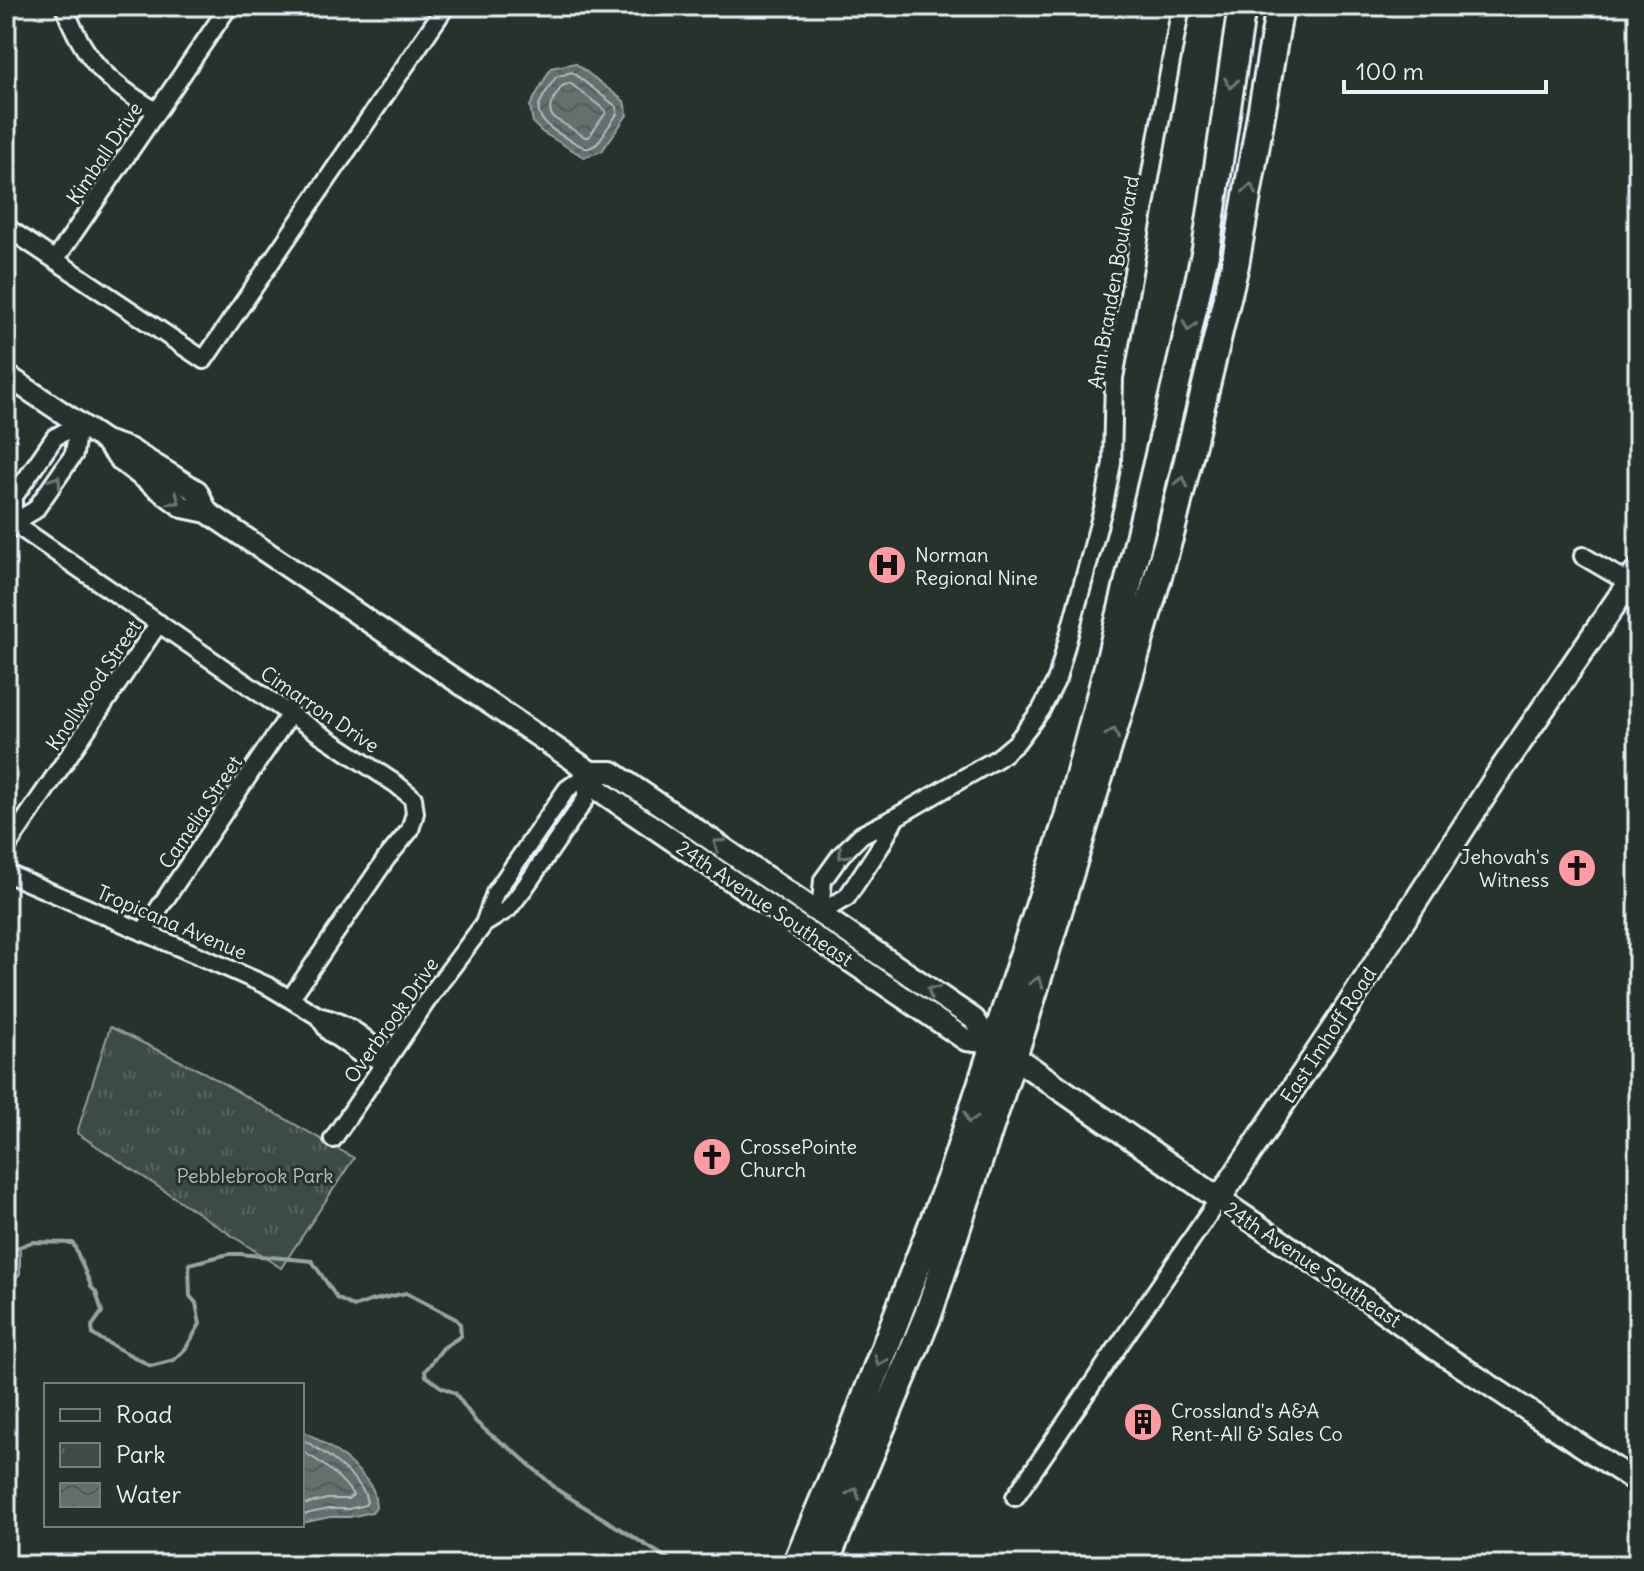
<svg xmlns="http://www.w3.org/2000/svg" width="1644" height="1571" font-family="Delius,sans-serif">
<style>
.park{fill:url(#park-tufts);stroke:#939ea0;stroke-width:2}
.water{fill:url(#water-waves);stroke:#98a3a5;stroke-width:2}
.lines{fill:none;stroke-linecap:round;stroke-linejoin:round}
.shore{stroke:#b3bdc0;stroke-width:2}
.stream{stroke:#98a3a5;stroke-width:4}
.minor-casing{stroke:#e8f1f8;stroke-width:22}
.tertiary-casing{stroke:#e8f1f8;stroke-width:26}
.secondary-casing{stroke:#e8f1f8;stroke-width:28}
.trunk-casing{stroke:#e8f1f8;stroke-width:32}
.minor{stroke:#26332d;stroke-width:16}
.tertiary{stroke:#26332d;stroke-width:20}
.secondary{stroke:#26332d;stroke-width:22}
.trunk{stroke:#26332d;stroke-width:26}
.oneway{stroke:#6a7674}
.labels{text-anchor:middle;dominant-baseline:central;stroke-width:6;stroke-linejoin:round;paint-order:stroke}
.street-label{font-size:20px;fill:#e8f1f8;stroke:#26332d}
.poi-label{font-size:20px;fill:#e8f1f8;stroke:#26332d;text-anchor:start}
.park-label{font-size:20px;fill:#b5bfc3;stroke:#26332d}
</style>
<defs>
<pattern id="park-tufts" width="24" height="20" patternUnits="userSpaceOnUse" patternTransform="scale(2)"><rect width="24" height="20" fill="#3e4b47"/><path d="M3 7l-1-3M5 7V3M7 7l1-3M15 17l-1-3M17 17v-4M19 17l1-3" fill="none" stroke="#5a6562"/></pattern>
<pattern id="water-waves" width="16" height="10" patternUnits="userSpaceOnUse" patternTransform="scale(2)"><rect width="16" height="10" fill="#636f6d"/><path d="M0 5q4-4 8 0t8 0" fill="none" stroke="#535a5a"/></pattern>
</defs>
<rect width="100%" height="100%" fill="#26332d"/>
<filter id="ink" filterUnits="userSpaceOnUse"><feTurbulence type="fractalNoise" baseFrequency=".0125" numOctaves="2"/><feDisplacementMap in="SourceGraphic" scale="16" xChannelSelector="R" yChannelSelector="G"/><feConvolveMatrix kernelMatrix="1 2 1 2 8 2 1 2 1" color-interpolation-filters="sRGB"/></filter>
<g filter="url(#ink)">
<path class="park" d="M110,1027L203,1072L354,1158L281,1268L77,1133Z"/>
<path class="water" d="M575,63L624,101L627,115L602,151L584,157L542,132L533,123L530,106L551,68Z
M6,1244L20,1250V1274L7,1287Z
M302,1430C325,1443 358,1465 372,1488C375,1493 375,1501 376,1507L372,1512L350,1517H330L302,1523Z"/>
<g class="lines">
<path class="shore" d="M572,72L617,107V114L597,144L589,148H585C571,140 534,125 539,106C542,96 551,85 556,77Z
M570,83L606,111L605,114L589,137H585L554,118C544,108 556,96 562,86Z
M302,1439C322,1451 363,1477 367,1502L365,1505L349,1509H328L302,1515
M302,1451C321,1462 341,1476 353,1495L348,1499H327L302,1505"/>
<path class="stream" d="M6,1252L32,1242L73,1243L92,1288L96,1292L102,1312L92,1326L93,1335L151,1366L174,1360L186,1348L200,1324L196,1303L190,1296L189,1264L229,1254H240L312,1261L337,1298L354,1307L370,1301L406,1293L456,1319L460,1324L461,1336L443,1348L425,1371L426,1376L441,1387L455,1393L476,1422L491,1435L515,1452L559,1491L678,1565"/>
<defs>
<path id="minor" d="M64,6C84,60 107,82 156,111
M6,227L204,360L446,6
M55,260L229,6
M6,518L290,714L396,784L413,798L415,813L410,830L386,859L290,999
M13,523V498L55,437L78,425
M6,532L13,523L35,510L74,454L78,425
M1583,556L1629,583
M591,772L585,800L525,887L508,909L484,924L495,893L567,789Z
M6,848L159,623
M6,873L232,970L270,987L318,1016
M820,913L823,880L841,855L861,835L896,817L998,758L1016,743L1041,710L1057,679L1104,505L1112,463L1114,378L1181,6
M820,913L847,897L880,847L896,817
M143,932L290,714
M318,1016C347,1022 368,1037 386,1060L361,1055L329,1032Z
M333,1139L430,996L484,924
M1015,1497L1219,1199"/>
<path id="tertiary" d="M6,375L105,441L129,449L197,491L207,512
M105,441L122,461L183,507L207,512L591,772L600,791L966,1040L994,1043
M591,772H612L974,1019L990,1042
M1219,1199L1349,1287L1438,1351L1638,1483"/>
<path id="secondary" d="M1000,1047L1219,1199L1339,1020L1499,773L1638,570"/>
<path id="trunk" d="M796,1565L855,1425L952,1174L1067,821L1111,655L1182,359L1206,249L1242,6
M824,1565L928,1315L1024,1023L1117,718L1171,531L1235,265L1280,6"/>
</defs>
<use href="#minor" class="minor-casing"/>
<use href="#tertiary" class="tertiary-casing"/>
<use href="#secondary" class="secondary-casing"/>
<use href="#trunk" class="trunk-casing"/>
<use href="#minor" class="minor"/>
<use href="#tertiary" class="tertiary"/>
<use href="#secondary" class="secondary"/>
<use href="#trunk" class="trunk"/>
</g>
<defs><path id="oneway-chevron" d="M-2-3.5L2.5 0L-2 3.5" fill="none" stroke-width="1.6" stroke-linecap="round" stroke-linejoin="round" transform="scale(2)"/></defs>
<g class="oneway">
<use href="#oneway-chevron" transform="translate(1231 83) rotate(98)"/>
<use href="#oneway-chevron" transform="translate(1250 189) rotate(-81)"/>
<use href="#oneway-chevron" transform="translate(1189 326) rotate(102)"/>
<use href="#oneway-chevron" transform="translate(56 481) rotate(-56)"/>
<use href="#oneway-chevron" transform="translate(1182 482) rotate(-76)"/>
<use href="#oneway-chevron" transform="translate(175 500) rotate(35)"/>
<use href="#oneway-chevron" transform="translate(1113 733) rotate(-73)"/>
<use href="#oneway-chevron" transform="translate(718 844) rotate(-146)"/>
<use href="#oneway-chevron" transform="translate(843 854) rotate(131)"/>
<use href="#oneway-chevron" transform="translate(1037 982) rotate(-73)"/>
<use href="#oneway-chevron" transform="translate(932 991) rotate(-146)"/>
<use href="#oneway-chevron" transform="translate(970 1118) rotate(108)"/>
<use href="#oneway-chevron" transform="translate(880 1361) rotate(111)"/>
<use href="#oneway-chevron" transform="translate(854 1493) rotate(-67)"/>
</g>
</g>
<defs>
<symbol id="hospital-disc" viewBox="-11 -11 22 22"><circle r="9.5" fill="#ff9aa2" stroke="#26332d"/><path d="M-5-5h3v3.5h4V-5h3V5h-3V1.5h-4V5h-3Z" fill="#111"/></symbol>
<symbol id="church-disc" viewBox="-11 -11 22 22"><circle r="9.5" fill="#ff9aa2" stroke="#26332d"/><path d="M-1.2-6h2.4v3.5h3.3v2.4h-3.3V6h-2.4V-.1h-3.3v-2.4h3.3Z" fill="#111"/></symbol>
<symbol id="building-disc" viewBox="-11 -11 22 22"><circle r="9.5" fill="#ff9aa2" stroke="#26332d"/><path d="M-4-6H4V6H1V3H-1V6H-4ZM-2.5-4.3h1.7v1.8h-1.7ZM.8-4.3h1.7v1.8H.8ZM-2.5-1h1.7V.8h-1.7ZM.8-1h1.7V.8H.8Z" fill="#111"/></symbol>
</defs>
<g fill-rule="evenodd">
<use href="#hospital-disc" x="865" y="543" width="44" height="44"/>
<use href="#church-disc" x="1555" y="846" width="44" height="44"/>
<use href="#church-disc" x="690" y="1135" width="44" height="44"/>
<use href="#building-disc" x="1121" y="1400" width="44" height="44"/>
</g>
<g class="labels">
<g class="street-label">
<text transform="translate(104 153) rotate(-56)">Kimball Drive</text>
<text transform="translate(1113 282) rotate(-80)">Ann Branden Boulevard</text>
<text transform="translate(93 685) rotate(-56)">Knollwood Street</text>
<text transform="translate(320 709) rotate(34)">Cimarron Drive</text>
<text transform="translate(200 812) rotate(-56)">Camelia Street</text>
<text transform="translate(765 903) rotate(34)">24th Avenue Southeast</text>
<text transform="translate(172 922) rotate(23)">Tropicana Avenue</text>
<text transform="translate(391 1020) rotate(-55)">Overbrook Drive</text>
<text transform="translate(1328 1035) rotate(-57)">East Imhoff Road</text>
<text transform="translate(1313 1264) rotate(34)">24th Avenue Southeast</text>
</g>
<g class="poi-label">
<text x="915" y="554">Norman<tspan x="915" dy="23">Regional Nine</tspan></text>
<text x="1549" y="856" text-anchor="end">Jehovah's<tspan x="1549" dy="23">Witness</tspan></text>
<text x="740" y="1146">CrossePointe<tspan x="740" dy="23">Church</tspan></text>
<text x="1171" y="1410">Crossland's A&amp;A<tspan x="1171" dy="23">Rent-All &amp; Sales Co</tspan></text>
</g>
<g class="park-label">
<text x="255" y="1175">Pebblebrook Park</text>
</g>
</g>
<rect width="1644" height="1571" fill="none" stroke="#26332d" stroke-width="32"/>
<rect x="16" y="16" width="1612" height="1539" fill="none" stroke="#e8f1f8" stroke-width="3" filter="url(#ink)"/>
<rect x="44" y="1383" width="260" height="144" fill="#26332d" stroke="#747f7e" stroke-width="2"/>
<rect x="60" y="1409" width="40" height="12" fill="#26332d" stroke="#747f7e" stroke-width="2"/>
<text x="116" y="1423" font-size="24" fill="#e8f1f8">Road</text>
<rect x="60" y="1443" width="40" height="24" fill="url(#park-tufts)" stroke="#747f7e" stroke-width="2"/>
<text x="116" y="1463" font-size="24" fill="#e8f1f8">Park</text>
<rect x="60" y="1483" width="40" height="24" fill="url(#water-waves)" stroke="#747f7e" stroke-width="2"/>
<text x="116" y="1503" font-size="24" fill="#e8f1f8">Water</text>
<path d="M1344 80v12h202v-12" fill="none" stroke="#e8f1f8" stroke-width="4"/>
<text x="1356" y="80" font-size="24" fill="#e8f1f8" stroke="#26332d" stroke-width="6" paint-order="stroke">100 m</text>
</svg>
